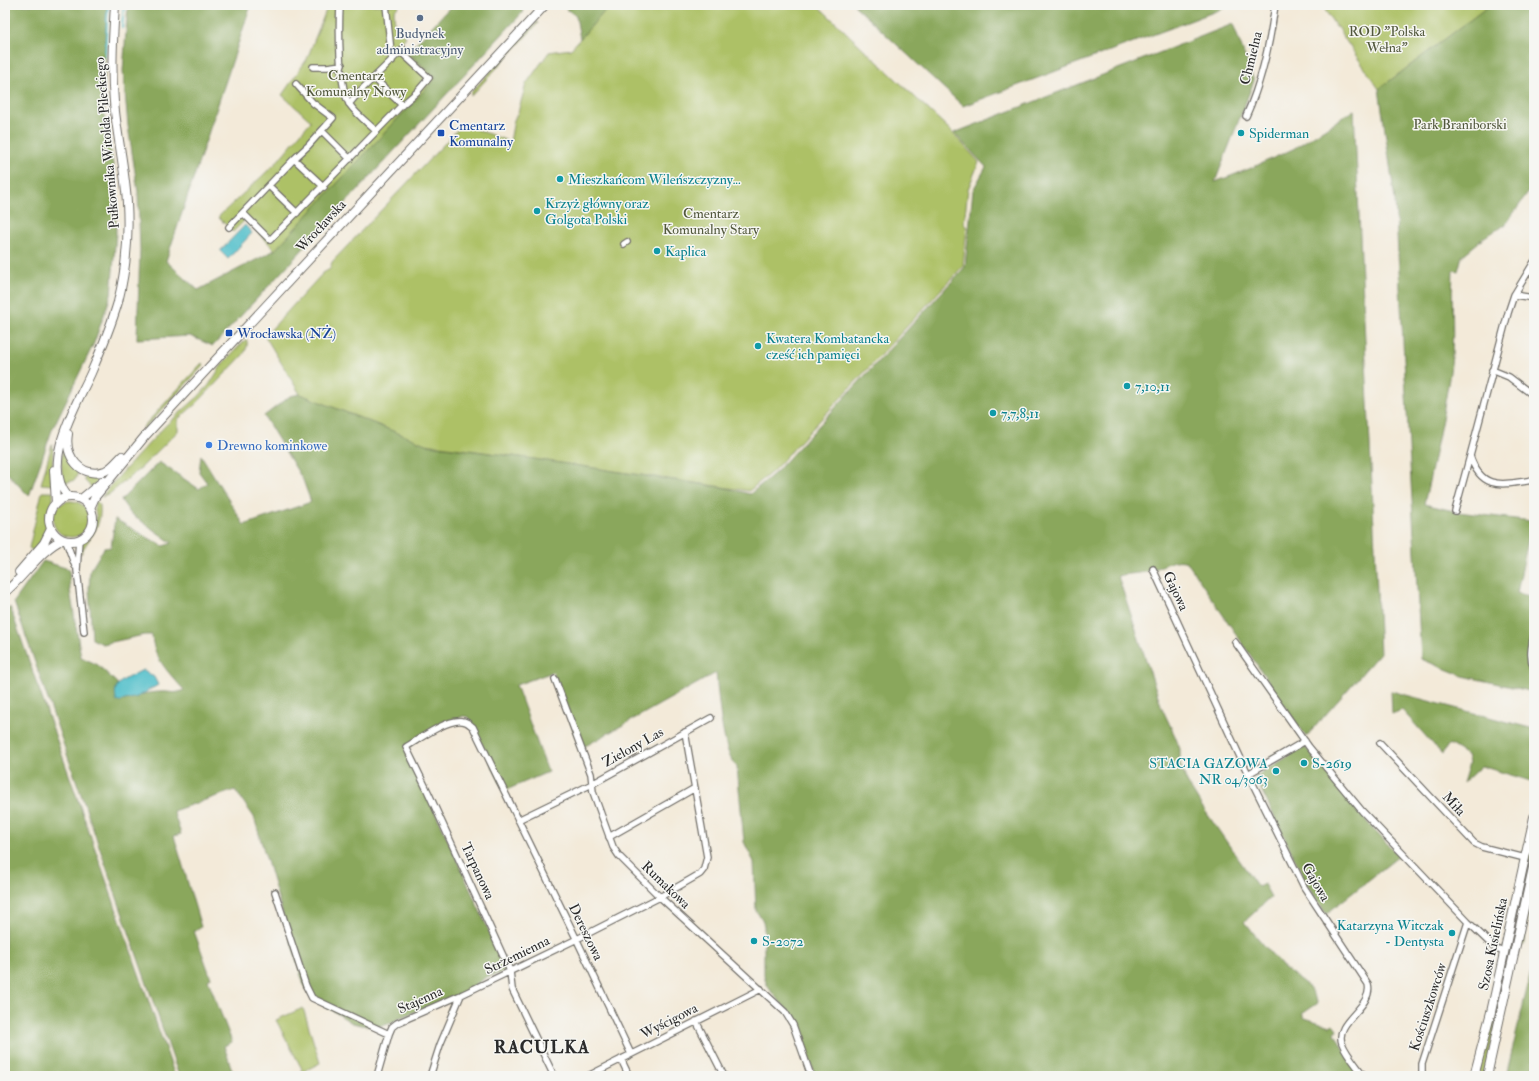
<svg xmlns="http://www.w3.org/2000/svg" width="1539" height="1081" font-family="'IM FELL Double Pica',serif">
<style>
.green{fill:#adc166;stroke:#6c7648}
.forest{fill:#8aa75b;stroke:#5a6943}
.water{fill:#51bfca;stroke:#3e757a}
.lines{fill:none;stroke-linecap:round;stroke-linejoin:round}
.stream{stroke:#51bfca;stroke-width:2}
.street-casing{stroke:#716e68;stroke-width:8}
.secondary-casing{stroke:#716e68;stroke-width:10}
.street{stroke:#fff;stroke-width:5.5}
.secondary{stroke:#fff;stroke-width:8}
.service-dot{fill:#5c6f8a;stroke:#f6f6f2;stroke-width:1.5}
.transit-dot{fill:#1a4fb4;stroke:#f6f6f2;stroke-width:1.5}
.culture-dot{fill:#0f9aa8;stroke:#f6f6f2;stroke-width:1.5}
.shop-dot{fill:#3f7fe0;stroke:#f6f6f2;stroke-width:1.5}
.labels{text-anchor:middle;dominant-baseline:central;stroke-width:3;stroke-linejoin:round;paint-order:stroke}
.park-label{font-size:14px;fill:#52583d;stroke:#f6f6f2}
.service-label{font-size:14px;fill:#4e5e75;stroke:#f6f6f2}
.street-label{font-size:14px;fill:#2b2b2b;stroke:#f6f6f2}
.transit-label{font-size:14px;fill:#164399;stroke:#f6f6f2;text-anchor:start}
.culture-label{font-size:14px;fill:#0d838f;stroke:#f6f6f2;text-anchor:start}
.shop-label{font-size:14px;fill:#366cbe;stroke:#f6f6f2;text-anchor:start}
.district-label{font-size:18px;font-weight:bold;letter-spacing:1px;fill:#2b2b2b;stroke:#f6f6f2}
</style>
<rect width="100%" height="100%" fill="#f6f6f2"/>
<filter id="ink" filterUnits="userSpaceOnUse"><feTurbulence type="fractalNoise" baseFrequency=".025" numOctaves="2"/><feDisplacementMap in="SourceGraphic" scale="8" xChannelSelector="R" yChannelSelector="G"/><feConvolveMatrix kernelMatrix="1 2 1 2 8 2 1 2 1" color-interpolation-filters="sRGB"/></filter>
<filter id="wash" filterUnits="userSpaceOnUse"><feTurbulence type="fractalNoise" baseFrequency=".012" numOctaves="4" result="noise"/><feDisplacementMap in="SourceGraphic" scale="16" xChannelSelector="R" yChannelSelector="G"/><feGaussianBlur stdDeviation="0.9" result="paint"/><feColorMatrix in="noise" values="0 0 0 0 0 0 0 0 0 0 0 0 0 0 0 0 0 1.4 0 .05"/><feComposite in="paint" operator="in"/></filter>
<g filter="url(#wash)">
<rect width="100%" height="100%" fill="#f3ead9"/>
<path class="green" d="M328,5H400L394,11L395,27L406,37L399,45L436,78L275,250L246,219L233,232L218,217L275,164L311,121L282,95L307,59Z
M610,5H817L949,129L979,162L968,189L964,224L967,227L963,266L773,471L749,491L527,458L425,444L300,394L265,336L323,273L330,269L332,262L463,124L510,142L514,120L518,112L526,84L549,52L571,49Z
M1322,5H1490L1379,89L1342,35L1339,28L1336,27Z
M537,22L538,23L471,96V92Z
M246,339C249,344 246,350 243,355L197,403L178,419V431L142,467L108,495L102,497L109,487L165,426L198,397L209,385L223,363Z
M202,363L203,366L144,429L143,427Z
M52,444L53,449L52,485L41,484Z
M63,449L70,463L79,470L75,480L63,483L61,461Z
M85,473L105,475L91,487L85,481Z
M42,492H53V500L46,517L47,533L34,551L29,548Z
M95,500L100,505C102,530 89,535 81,554V544C89,535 97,529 96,516C95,510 94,507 95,500Z
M53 519a18 18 0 1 1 36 0a18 18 0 1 1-36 0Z
M1534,832V849L1497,1017V1011L1495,1010Z
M1534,881C1534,902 1524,922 1525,944L1522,946V934Z
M303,1008L320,1063L306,1070V1073L317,1076H298L301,1075L302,1069L276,1020Z
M1494,1014V1019L1496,1020L1484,1073L1482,1076H1478Z"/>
<path class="forest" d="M5,5H107L105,40L104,110L115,176L116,233L111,295L94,343L52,430L29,496L5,471Z
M128,5H251L166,261L198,290L275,250L436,78L408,52L452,5H524L522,13L213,346L190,336L137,339L140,250L138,192L128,126L123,71Z
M561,5H610L580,39L576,16Z
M854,5H1227V7L963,106Z
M1490,5H1534V178L1531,189L1505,225L1486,236L1462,256L1458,271L1453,270C1451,299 1454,327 1452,356C1450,376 1446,395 1443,414C1437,444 1431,474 1424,504L1458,512L1532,521L1517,593L1534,597V626L1528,665L1534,666V692L1463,676L1421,659L1395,200L1379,89Z
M1233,24L1254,81L1215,182L1249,169L1293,149L1354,110L1380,653L1306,737L1187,562C1176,557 1164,566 1153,570C1142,574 1129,573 1118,576L1162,708L1175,736L1180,749V764L1187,782L1201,805L1258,887L1264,884L1271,897L1244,922L1282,966L1308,986L1318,1003L1302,1014L1305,1018L1330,1026L1333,1024L1337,1029L1335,1033L1343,1049L1361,1076H815C808,1056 803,1035 792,1017C783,1002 768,994 764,976V926L762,919L756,911L754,862L744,842L737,767C722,756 718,692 716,673L580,749L553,672L516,685L548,772L504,791L469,717L463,716L406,747L507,971L486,977L466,993L401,1017L392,1023L380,1026H367L352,1023L318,1001L305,989L254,817L235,790L173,811L181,834L174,836L201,927L194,931L211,978L208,980L232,1042L224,1046L234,1076H179L14,602L43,561L69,569L70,590L81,657L98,665L118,684L116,689L124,700C134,696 148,692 160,692C170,691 174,695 184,690C169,673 153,658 152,635H144L103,644L92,639L89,589L90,571L104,548L111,547L115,519L163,546L172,543L130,513L121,500L159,462L199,489L207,483L199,472L201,455L244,525L311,502L303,480L264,416L290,396L300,394L428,445L527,458L726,488L750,494L776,472L965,267L973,190L986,167L954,133Z
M10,607L175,1076H5V613Z
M1391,691L1534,729V782L1481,766L1463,783L1469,763L1467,755L1449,744L1442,754L1402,710L1392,714Z
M1305,746L1373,829L1399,856L1326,914L1308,886L1255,777Z
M1534,960V1076H1506Z"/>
<path class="water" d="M245,225L252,233L228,259L220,251Z
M144,670L154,677L158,685L137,697L117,702C112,686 119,682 131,676C136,674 139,671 144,670Z"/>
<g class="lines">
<path class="stream" d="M122,27L124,5
M105,57L108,5"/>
</g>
</g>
<g filter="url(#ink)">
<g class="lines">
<defs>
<path id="street" d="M340,5C339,26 338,89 350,105C357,115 368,123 376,131
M386,5L392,61
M313,67H327L342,65
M374,78L402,105
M349,104L360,91L403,49
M1246,116C1262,81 1270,43 1275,5
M322,131L350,159
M294,159L324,187
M269,186L297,213
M243,213L270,240L402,105L417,92L429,78L401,52
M229,227L294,159L308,146L333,118L313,103L296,84
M624,244L627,242
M1534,262L1514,295L1508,313L1470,456C1482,492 1503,484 1534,480
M1514,295L1534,298
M1492,370L1509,377L1534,396
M1455,511L1470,456
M79,539L77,570L84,632
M66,541L75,566
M1153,569L1248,774L1304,887L1368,984C1374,1007 1334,1021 1342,1043C1346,1054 1357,1066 1364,1076
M1534,635C1531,647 1529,657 1534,669
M1235,642L1309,747L1362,811L1468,922L1496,949L1504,952
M555,679L591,774L593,792L613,847L619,856L660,897L785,1012L793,1025L811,1076
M1380,743L1474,843L1482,847L1525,858
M1248,774L1305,741
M518,820L592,784L711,718
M609,837L695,788
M275,892L306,986L312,998L389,1034
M696,1021L724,1076
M621,1059L629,1076
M377,1076L389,1034L392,1027L397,1023L461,995L577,939L660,897L700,874L704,869L707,857L685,732
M430,1076L440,1045L461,995
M554,1076L512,989L510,971L428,792L406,747C419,739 447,719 462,721C467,721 469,724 473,727L575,936L631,1054
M588,1076L761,989
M1422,1076V1064L1468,922"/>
<path id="secondary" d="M68,434C64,456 81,479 105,471C112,468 117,461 122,456
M54,470L56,503
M49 519a22 22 0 1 1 44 0a22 22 0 1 1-44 0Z
M68,497C40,463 76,406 91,373C101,350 111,326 118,302C126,270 129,236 127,203C125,169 117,136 114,102C111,69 113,37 115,5
M81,499L103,481
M90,508L95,497L146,435L545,5
M19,572L44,543L51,529
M5,592C23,578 42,548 62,540
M1474,1076L1491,1012L1534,817
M1487,1076L1534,863"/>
</defs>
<use href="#street" class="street-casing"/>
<use href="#secondary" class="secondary-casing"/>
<use href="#street" class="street"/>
<use href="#secondary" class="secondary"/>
</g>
</g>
<circle class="service-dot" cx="420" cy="18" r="4"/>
<g class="transit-dot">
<rect x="437" y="129" width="8" height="8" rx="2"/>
<rect x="225" y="329" width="8" height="8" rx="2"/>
</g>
<g class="culture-dot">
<circle cx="1241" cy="133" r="4"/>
<circle cx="560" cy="179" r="4"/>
<circle cx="537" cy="211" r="4"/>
<circle cx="657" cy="251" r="4"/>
<circle cx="758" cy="346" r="4"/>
<circle cx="1127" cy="386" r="4"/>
<circle cx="993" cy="413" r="4"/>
<circle cx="1304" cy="763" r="4"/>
<circle cx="1276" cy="771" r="4"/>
<circle cx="1452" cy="933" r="4"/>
<circle cx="754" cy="941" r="4"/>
</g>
<circle class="shop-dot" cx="209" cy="445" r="4"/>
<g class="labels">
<g class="park-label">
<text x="1387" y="31">ROD "Polska<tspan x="1387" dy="16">Wełna"</tspan></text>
<text x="356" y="75">Cmentarz<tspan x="356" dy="16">Komunalny Nowy</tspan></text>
<text x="1460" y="124">Park Braniborski</text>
<text x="711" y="213">Cmentarz<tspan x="711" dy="16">Komunalny Stary</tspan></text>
</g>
<g class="service-label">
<text x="420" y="33">Budynek<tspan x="420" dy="16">administracyjny</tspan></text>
</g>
<g class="street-label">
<text transform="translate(1251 58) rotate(-76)">Chmielna</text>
<text transform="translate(107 143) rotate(-95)">Pułkownika Witolda Pileckiego</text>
<text transform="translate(321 226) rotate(-47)">Wrocławska</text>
<text transform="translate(1176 591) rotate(65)">Gajowa</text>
<text transform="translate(633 747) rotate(-29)">Zielony Las</text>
<text transform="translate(1454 804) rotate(47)">Miła</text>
<text transform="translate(478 871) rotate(65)">Tarpanowa</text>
<text transform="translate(1316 882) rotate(60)">Gajowa</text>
<text transform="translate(666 885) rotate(44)">Rumakowa</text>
<text transform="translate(586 932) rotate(64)">Dereszowa</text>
<text transform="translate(1493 944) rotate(-78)">Szosa Kisielińska</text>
<text transform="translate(517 955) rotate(-26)">Strzemienna</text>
<text transform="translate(420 1000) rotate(-24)">Stajenna</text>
<text transform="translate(1428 1007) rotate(-72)">Kościuszkowców</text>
<text transform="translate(669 1021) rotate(-27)">Wyścigowa</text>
</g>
<g class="transit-label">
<text x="449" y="125">Cmentarz<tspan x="449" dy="16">Komunalny</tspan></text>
<text x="237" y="333">Wrocławska (NŻ)</text>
</g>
<g class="culture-label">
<text x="1249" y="133">Spiderman</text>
<text x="568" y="179">Mieszkańcom Wileńszczyzny...</text>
<text x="545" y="203">Krzyż główny oraz<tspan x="545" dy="16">Golgota Polski</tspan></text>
<text x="665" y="251">Kaplica</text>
<text x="766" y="338">Kwatera Kombatancka<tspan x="766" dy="16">cześć ich pamięci</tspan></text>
<text x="1135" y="386">7,10,11</text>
<text x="1001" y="413">7,7,8,11</text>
<text x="1268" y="763" text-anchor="end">STACIA GAZOWA<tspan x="1268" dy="16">NR 04/3063</tspan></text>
<text x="1312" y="763">S-2619</text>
<text x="1444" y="925" text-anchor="end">Katarzyna Witczak<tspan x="1444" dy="16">- Dentysta</tspan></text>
<text x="762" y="941">S-2072</text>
</g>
<g class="shop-label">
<text x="217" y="445">Drewno kominkowe</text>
</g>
<g class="district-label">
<text x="542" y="1047">RACULKA</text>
</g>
</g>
<rect width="1539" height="1081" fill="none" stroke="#f6f6f2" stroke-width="20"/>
</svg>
